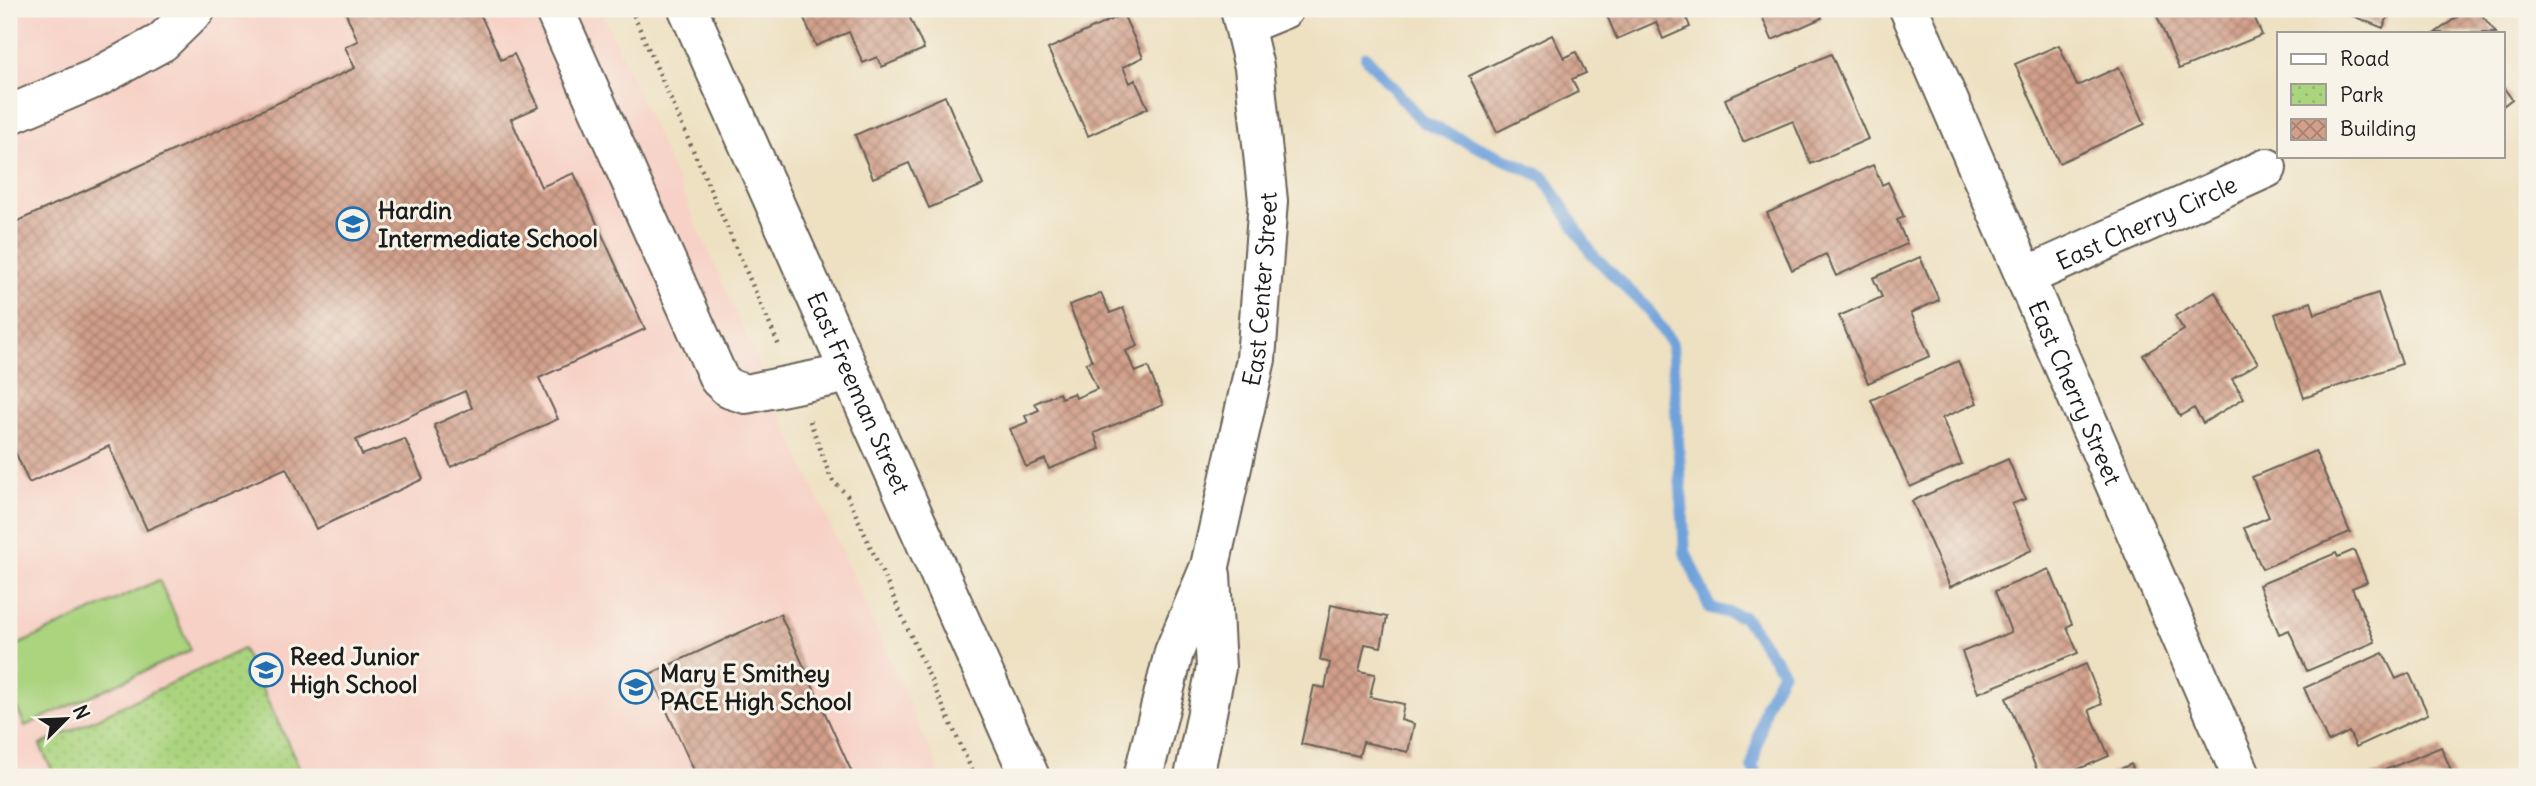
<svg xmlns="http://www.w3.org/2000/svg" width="2536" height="786" font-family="Delius,sans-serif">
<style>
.built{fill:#f7d1c6}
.grass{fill:#abd47f;stroke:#64784e;stroke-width:2}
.park{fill:url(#park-dots);stroke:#64784e;stroke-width:2}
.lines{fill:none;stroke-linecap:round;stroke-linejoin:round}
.stream{stroke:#6fa2da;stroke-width:12}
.building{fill:url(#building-cross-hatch)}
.minor-casing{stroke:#666156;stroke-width:42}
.path{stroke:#666156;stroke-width:4.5;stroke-dasharray:2 5;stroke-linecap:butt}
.minor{stroke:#fff;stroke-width:38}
.labels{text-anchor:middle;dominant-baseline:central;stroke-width:6;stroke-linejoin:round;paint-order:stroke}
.poi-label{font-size:24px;font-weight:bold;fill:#1c1c1c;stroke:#f7f3e8;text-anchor:start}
.street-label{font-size:24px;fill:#1c1c1c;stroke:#f7f3e8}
</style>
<defs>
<pattern id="park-dots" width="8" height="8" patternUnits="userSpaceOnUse" patternTransform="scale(1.75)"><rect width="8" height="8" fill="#abd47f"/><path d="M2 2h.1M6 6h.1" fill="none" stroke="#93b56d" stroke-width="1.8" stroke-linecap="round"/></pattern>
<pattern id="building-cross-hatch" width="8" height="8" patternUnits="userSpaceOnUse" patternTransform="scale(1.75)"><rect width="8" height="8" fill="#d19f8a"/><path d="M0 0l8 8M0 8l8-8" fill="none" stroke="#a98170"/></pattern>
</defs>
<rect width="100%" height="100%" fill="#f7f3e8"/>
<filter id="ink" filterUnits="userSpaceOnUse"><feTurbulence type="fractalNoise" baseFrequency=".0143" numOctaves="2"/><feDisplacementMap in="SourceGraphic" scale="14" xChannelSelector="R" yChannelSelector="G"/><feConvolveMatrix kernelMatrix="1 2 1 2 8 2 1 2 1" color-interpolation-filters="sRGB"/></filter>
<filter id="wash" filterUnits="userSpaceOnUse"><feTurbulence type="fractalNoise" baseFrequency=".00686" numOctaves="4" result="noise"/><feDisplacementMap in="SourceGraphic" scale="28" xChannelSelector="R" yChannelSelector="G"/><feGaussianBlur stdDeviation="1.57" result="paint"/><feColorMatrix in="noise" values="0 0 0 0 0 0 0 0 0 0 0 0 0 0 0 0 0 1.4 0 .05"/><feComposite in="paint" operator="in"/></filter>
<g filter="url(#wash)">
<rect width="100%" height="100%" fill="#eee1c2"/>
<path class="built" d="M9,9H601L942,777H9Z"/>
<path class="grass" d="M159,580L191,650L25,726L9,690V649Z"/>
<path class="park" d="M243,649L304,777H55L40,745Z"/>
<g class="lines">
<path class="stream" d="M1366,57L1423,122L1544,177L1591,253L1647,308L1672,344L1685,552L1710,608L1744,617L1783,671L1766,704L1752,767L1759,777"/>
</g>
<g id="blocks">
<path class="building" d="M344,9H478L501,60L514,54L539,107L511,119L541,187L574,173L645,329L539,378L558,419L451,467L434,425L472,408L465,391L356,440L362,455L405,439L423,479L316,529L286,468L147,530L109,446L29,483L9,438V225L355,68L345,47L358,41Z
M800,9H906L924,49L882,67L877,57L863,63L849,32L816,46Z
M1604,9H1683L1690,27L1663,39L1656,22L1617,39Z
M1759,9H1818L1822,18L1772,40Z
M2154,9H2251L2262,35L2179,69Z
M2335,9H2391L2383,28Z
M2468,9H2477L2496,33H2435Z
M1123,14L1143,57L1123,67L1130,83L1135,80L1148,108L1088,136L1048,49Z
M1552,35L1564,58L1576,52L1586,73L1572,79L1578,92L1497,132L1469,76Z
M2059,45L2077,86L2119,67L2145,124L2059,163L2015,64Z
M1831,54L1868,139L1811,164L1793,121L1743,142L1725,99Z
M2503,87L2512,99L2503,106Z
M945,96L983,185L929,208L909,163L873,178L855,135Z
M1873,165L1882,185L1888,182L1904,217L1897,220L1907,244L1836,276L1826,254L1792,270L1767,213Z
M1920,257L1939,300L1911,313L1930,356L1868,383L1839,316L1882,297L1873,278Z
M2215,292L2258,363L2232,379L2244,398L2203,423L2194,408L2180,416L2143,355L2184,330L2175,316Z
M1101,293L1110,313L1123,308L1138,346L1126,351L1135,372L1148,367L1163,405L1094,433L1100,449L1049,469L1045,459L1026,467L1010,429L1028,422L1025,416L1039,410L1035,403L1059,393L1061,398L1074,393L1076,398L1097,389L1086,363L1092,361L1069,305Z
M2378,293L2402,364L2304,398L2275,314L2311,302L2315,314Z
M1958,361L1977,403L1942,418L1962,464L1910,487L1871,400Z
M2315,451L2350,532L2262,569L2244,528L2269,517L2252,477Z
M2008,459L2025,499L2012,504L2032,550L1950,587L1912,501Z
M2354,550L2367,582L2352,588L2375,642L2307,671L2289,630L2279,634L2259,585L2336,553L2338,557Z
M2049,569L2072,624L2067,627L2078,653L1978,693L1962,652L2011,632L1995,591Z
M1331,605L1387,617L1381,647L1365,644L1359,671L1375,674L1370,697L1404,704L1401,720L1414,724L1408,752L1363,742L1359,756L1301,744L1314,686L1325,688L1330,663L1320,660Z
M780,614L854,777H697L650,674Z
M2383,653L2396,679L2409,673L2428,714L2356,747L2349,732L2328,742L2304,688Z
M2086,664L2102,704L2089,710L2109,756L2060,777H2040L2006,698Z
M2441,747L2454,777H2368Z
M2131,764L2137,777H2103Z"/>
</g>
</g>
<g filter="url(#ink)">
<use href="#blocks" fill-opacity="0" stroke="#666156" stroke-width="2"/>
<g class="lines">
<defs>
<g id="minor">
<path d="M554,9L719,379L730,389L746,394L850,373"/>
<path id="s1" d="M688,9L1030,777"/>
<path id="s2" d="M1909,9L2242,777"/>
<path d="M1245,25L1284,9"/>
<path d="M9,115L96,78L162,42L196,9"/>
<path id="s3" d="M2025,277L2267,168"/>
<path id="s4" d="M1143,777L1174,652L1210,566L1256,359L1268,201L1254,67L1240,9"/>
<path d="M1194,777L1216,668L1211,575"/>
</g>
</defs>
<use href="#minor" class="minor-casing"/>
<path class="path" d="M631,9L780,348
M810,421L831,479L847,495L975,777"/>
<use href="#minor" class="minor"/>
</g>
</g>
<defs>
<symbol id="school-ring" viewBox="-11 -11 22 22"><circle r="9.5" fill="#f7f3e8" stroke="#1f6fb2" stroke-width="1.5"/><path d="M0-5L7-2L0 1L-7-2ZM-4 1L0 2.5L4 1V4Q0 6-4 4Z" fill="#1f6fb2"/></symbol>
</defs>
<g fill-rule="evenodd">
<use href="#school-ring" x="334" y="205" width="38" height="38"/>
<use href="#school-ring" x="247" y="651" width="38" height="38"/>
<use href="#school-ring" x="617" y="668" width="38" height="38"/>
</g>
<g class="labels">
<g class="poi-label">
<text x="378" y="210">Hardin<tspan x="378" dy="28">Intermediate School</tspan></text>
<text x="290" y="656">Reed Junior<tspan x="290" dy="28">High School</tspan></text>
<text x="660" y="673">Mary E Smithey<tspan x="660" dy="28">PACE High School</tspan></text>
</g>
<g class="street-label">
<text stroke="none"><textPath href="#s3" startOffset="133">East Cherry Circle</textPath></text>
<text stroke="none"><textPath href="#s4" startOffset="504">East Center Street</textPath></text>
<text stroke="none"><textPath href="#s1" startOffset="420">East Freeman Street</textPath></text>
<text stroke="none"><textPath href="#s2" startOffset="418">East Cherry Street</textPath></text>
</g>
</g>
<rect width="2536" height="786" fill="none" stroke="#f7f3e8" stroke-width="35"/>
<rect x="2277" y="32" width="228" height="126" fill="#f7f3e8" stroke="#9f9d96" stroke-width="2"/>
<rect x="2291" y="54" width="35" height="10" fill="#ffffff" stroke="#9f9d96" stroke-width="2"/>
<text x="2340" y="66" font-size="21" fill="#1c1c1c">Road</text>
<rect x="2291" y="84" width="35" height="21" fill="url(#park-dots)" stroke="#9f9d96" stroke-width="2"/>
<text x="2340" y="102" font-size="21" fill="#1c1c1c">Park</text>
<rect x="2291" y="119" width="35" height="21" fill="url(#building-cross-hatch)" stroke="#9f9d96" stroke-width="2"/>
<text x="2340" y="136" font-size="21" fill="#1c1c1c">Building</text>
<g transform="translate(66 719) rotate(66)" stroke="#f7f3e8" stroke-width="5" paint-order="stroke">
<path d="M0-5L12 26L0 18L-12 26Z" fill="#1c1c1c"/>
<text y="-10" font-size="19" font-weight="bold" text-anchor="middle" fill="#1c1c1c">N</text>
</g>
</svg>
